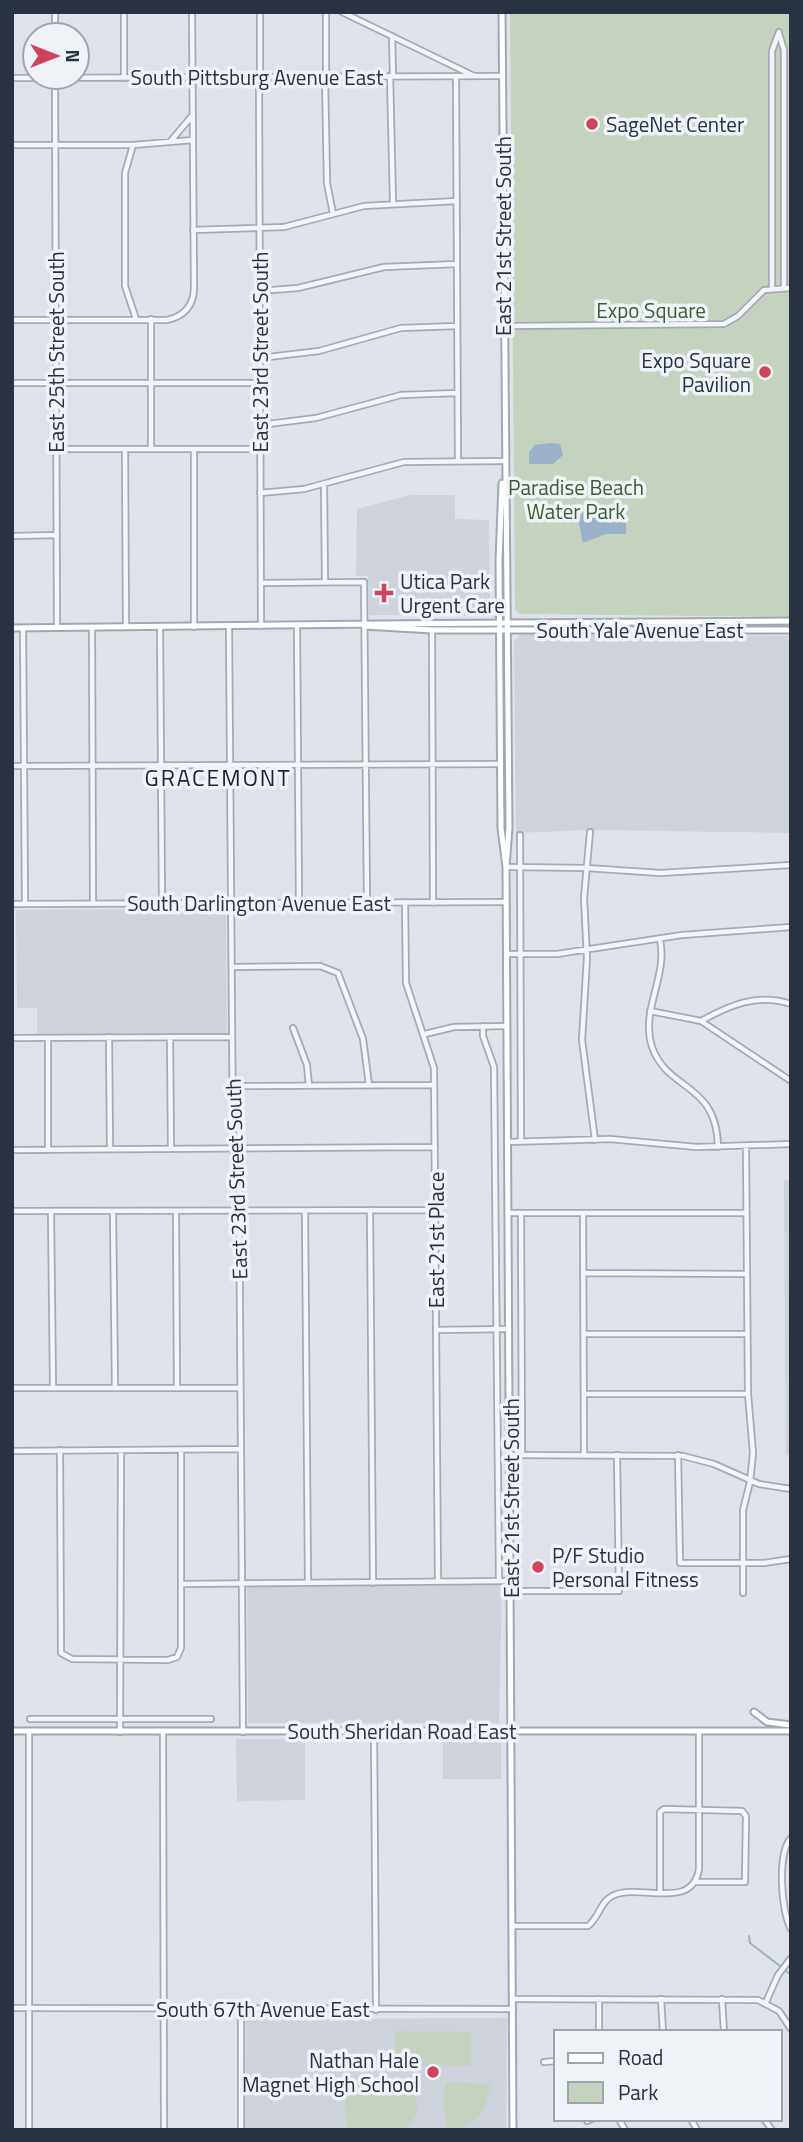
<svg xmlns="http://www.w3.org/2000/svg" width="803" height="2142" font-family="'Titillium Web',sans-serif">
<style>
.built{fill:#cdd2db}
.green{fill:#c6d2c0}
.water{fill:#9ab2c9}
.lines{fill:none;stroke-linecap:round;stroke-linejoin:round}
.stream{stroke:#9ab2c9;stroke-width:2}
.minor-casing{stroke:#a4aab3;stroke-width:8}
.major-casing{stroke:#9fa8b4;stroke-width:9}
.minor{stroke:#f2f4f7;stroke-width:4.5}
.major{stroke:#fff;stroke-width:5}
.poi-dot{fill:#ce445d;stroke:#eff2f6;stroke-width:2.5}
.labels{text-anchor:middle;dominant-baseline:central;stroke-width:7;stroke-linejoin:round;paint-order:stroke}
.street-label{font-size:21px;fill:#283240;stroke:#eff2f6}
.poi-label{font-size:21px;fill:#283240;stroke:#eff2f6;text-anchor:start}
.park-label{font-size:21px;fill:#3e5b35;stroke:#eff2f6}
.neighbourhood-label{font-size:23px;letter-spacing:2px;fill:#1a2331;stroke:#eff2f6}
</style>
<rect width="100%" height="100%" fill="#dfe3e9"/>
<path class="built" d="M410,495H455V519L489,520L490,615H369L368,576H356L357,509Z
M521,634L791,636V833L590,830L516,833L514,641Z
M226,909L227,1034L37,1035V1008H17L16,910Z
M784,1180H791V1455H786Z
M502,1585L499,1723H248L247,1587Z
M236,1739H305V1800L237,1801Z
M501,1741V1779H443V1742Z
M246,2013L261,2019L507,2018L506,2130H245Z"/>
<path class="green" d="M510,12H791V617L519,614L515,610Z
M395,2031L471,2032V2066L395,2065Z
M347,2078L414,2081L418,2111L407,2130H347L344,2082Z
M446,2082L490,2084C487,2110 475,2130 447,2130L443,2095Z"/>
<path class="water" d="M550,443L560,444L563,455L553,464H529V452L535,445Z
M584,504L606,513H626V534H606L583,543L579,523Z"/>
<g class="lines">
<path class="stream" d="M749,1936L750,1943L780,1966
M786,1971L791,1975"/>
<defs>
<path id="minor" d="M55,12V35
M124,12V78
M260,12V77
M342,12L474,76
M779,34L784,50V288
M392,36L393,76
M390,76L393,202
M456,76L458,461
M55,77L57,627
M259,77L261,626
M325,77L327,183L333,214
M326,77V12
M12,78L502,76
M170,142L191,117
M12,145H133L193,140
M133,145L125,173V286L136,319
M193,230L284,227L364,206L457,201
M772,288V51L779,32
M260,291L298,288L384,267L457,264
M151,319V449
M12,320H167C185,316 194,305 194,287L192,12
M504,326L724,324L738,316L764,290L791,288
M260,358L319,351L401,328L457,326
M12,383H260
M260,425L316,418L401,395L458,393
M56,449H260
M125,449L126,627
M194,449V627
M324,484L325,582
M260,493L304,489L404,462L504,461
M12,536L57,535
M261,583L364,582L367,902
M297,626L299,903
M92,627L93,904
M160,627L162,903
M229,627L233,1148L239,1181L243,1732
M23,628L25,904
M432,630L433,903
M12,766L501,764
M590,832L584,898L587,958L582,1040L595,1140
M520,835L521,1142
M506,867L587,868L660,873L791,865
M405,902L406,983L434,1068L438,1582
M12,904L506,902
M660,940C668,977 640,1010 652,1047C668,1092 717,1082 718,1147
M506,954H557L682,935L791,927
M232,967L320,966L338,973L363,1039L369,1085
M650,1011L701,1021L791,1081
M701,1021C730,1005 757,993 791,1004
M483,1026V1036L494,1067L499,1581
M293,1028L307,1065L309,1086
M425,1034L454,1027L507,1026
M109,1037L110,1149
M170,1037L171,1149
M12,1038L232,1037
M48,1038V1150
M232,1086L434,1085
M508,1142L610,1139L696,1147L791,1144
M12,1150L435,1147
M370,1210L373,1583
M12,1211L435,1210
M51,1211L53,1388
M113,1211L115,1388
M176,1211L177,1388
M305,1211L308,1583
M508,1213H746
M521,1213L522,1455
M583,1213L584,1455
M583,1273L746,1274
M436,1330L509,1329
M584,1334H747
M12,1388H240
M584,1394H748
M60,1450L61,1653L72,1659L168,1660L177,1657L181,1648V1450
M12,1451L240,1449
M510,1455L683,1456L714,1464L759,1484L791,1489
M678,1455L680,1563H764L791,1559
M181,1584L510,1581
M511,1591H619L617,1455
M743,1593V1510L750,1482L753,1453L748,1394L746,1146
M30,1719H211
M29,1731V2130
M163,1731L164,2130
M374,1731L376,2010
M120,1732L121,1450
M791,1838C777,1853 781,1912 791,1929
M660,1893V1812L664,1809L742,1811L746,1816L745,1882H696
M513,1926H588C599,1918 600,1902 612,1896C639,1882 692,1912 699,1869V1731
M513,1999L758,2000L779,2011L791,2029
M599,1999V2032
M661,1999L663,2032
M722,1999L724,2032
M766,2002L778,1975L791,1958
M241,2007V2130
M12,2008L513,2009
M544,2062L556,2061
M619,2119L625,2130
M691,2119L697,2130
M764,2119L772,2130
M587,2121L592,2119"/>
<path id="major" d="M502,12L509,828L506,867L513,2130
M502,483L499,561L501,828L506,867
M364,626L432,630H791
M12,628C272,625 531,622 791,621
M754,1712L767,1722L791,1725
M12,1731H791"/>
</defs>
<use href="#minor" class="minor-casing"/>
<use href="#major" class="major-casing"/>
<use href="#minor" class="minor"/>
<use href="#major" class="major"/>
</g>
<g class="poi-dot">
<circle cx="592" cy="124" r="7"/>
<circle cx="765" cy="372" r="7"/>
<path d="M380.5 582.5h7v7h7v7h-7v7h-7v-7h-7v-7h7z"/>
<circle cx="538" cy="1567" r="7"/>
<circle cx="433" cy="2072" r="7"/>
</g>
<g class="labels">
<g class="street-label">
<text x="257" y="77">South Pittsburg Avenue East</text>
<text transform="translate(503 236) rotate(-90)">East 21st Street South</text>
<text transform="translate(56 352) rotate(-90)">East 25th Street South</text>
<text transform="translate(260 352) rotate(-90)">East 23rd Street South</text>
<text x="640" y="630">South Yale Avenue East</text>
<text x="259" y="903">South Darlington Avenue East</text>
<text transform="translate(236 1179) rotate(-92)">East 23rd Street South</text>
<text transform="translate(436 1240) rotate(-90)">East 21st Place</text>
<text transform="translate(511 1498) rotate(-90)">East 21st Street South</text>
<text x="402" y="1731">South Sheridan Road East</text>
<text x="263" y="2009">South 67th Avenue East</text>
</g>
<g class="poi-label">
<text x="606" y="124">SageNet Center</text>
<text x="751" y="360" text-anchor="end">Expo Square<tspan x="751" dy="24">Pavilion</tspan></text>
<text x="400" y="581">Utica Park<tspan x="400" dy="24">Urgent Care</tspan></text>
<text x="552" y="1555">P/F Studio<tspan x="552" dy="24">Personal Fitness</tspan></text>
<text x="419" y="2060" text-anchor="end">Nathan Hale<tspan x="419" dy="24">Magnet High School</tspan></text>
</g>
<g class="park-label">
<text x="651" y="310">Expo Square</text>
<text x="576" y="487">Paradise Beach<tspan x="576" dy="24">Water Park</tspan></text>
</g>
<g class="neighbourhood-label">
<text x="218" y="777">GRACEMONT</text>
</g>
</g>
<rect width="803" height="2142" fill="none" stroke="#283240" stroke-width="28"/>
<rect x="554" y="2030" width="228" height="91" fill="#eff2f6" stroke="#9fa5ad" stroke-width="2"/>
<rect x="568" y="2053" width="35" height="10" fill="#ffffff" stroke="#9fa5ad" stroke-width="2"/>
<text x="618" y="2065" font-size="21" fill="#283240">Road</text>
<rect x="568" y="2082" width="35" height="21" fill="#c6d2c0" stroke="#9fa5ad" stroke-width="2"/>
<text x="618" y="2100" font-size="21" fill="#283240">Park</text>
<g transform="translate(56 56) rotate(90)"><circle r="33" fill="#eff2f6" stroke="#9fa5ad" stroke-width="2"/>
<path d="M0-5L12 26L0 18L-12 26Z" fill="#ce445d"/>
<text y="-10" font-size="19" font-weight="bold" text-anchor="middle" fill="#283240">N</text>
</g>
</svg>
